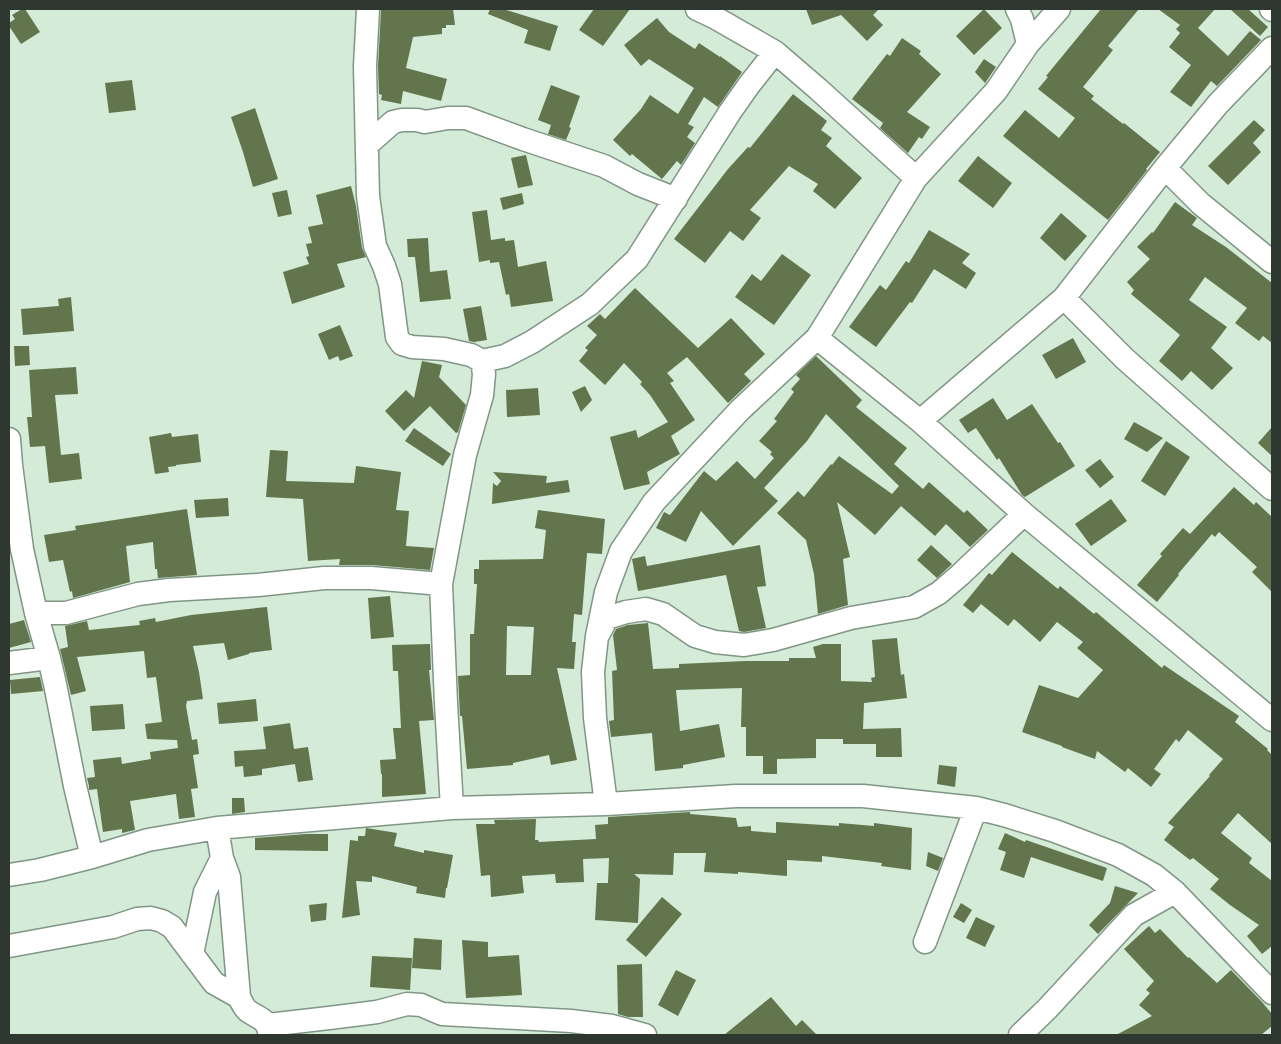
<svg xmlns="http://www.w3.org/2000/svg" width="1281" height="1044" font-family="Helvetica,sans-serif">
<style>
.building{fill:#62754c;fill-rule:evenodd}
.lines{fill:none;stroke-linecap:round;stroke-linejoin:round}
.minor-casing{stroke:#809684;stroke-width:25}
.minor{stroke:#fff;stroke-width:22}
</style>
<rect width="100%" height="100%" fill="#d3ebd7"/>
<path class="building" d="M22,9H25L40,32L21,44L9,26V23L15,19L12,15Z
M391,9H416V10L453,9L455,25H446V28H442V34L413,37L406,68L447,79L441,101L403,91L401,104L381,100L382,95L379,94L378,66L381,10Z
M490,9H503L558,26L550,51L524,43L528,30L488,14Z
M594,9H630L603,46L579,30Z
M806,9H879L873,15L883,25L867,41L841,15L812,25Z
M984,9L1002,28L974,55L956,36Z
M1101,9H1139L1108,46L1113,50L1083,87L1094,96L1091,99L1123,124L1124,123L1160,152L1146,169L1147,170L1108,220L1003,136L1025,110L1059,138L1075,118L1038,89L1048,77L1046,76Z
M1158,9H1215L1198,28L1228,56L1250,31L1261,40L1217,86L1211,81L1191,107L1170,92L1191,65L1169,47L1180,33L1176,29L1180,25Z
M1230,9H1248L1268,27L1260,36Z
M657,18L669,32L695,49L699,43L720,57V56L742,72L718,107L704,97L688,124L694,127L687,137L695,143L681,165L677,161L662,179L632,154L630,156L613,140L641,109L650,95L678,114L694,88L649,59L641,66L624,45Z
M902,38L921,51L919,54L941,74L907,112L930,127L922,139L919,137L908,153L880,128L883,123L852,99L887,54L890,56Z
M984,59L996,67L985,83L975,72Z
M132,80L136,110L109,113L105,83Z
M551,85L580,96L569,127L571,128L566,140L548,134L551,125L538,120Z
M793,94L827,121L821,130L832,138L826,146L862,178L835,209L813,191L818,184L789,166L750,210L761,218L743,241L730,231L705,263L674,239L728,169L748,147L750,148Z
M255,108L278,179L253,187L243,152L231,117Z
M1254,120L1265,130L1253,143L1261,152L1228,185L1208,166Z
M526,155L533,185L518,188L511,158Z
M978,156L1012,183L993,208L958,181Z
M351,186L356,206L362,248L366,257L337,264L345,287L292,304L283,272L309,264L306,257L309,256L306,244L312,243L308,227L323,224L316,195Z
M287,190L292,214L278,217L272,193Z
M522,193L524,204L503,210L500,198Z
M1175,202L1197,218L1192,225L1226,247L1272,283V343L1263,336L1259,341L1235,323L1247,308L1205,277L1189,300L1227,327L1211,348L1233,368L1212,390L1191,371L1182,381L1159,361L1180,335L1131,294L1134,290L1127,282L1150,259L1137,247L1152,232L1153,233Z
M487,210L491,240L505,238V241L514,240L518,267L546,261L553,301L511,307L509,294L506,295L499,262L490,263V260L479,262L472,212Z
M1061,213L1087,236L1065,261L1040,238Z
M929,230L970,254L962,263L976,273L966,289L934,269L912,303L910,302L876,347L849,327L880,285L886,290L906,261L909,263Z
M428,238L430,272L447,270L451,299L420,302L415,257H408L407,239Z
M782,254L811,275L774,325L735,297L752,274L761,281Z
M635,288L698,348L731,318L765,354L744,374L751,381L728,403L687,357L667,373L674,381L670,383L695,420L671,436L680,454L647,472L650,484L624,490L610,437L636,430L638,438L668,422L650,395L640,384L642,382L624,363L605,385L579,361L588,350L585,348L597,335L587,326L600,314L605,319Z
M71,297L74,331L23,335L21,309L59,306L58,299Z
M481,306L487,340L474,342L469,341L463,309Z
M340,325L353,356L340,361L338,356L329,360L318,334Z
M1073,338L1086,362L1056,379L1042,355Z
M14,346H29L30,365L15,366Z
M816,356L862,400L856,407L907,448L894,464L923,489L929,482L964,513L967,510L988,530L970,547L946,524L935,536L901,506L875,535L837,502L850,557L843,559L848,605L818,614L814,574L806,540L777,513L798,491L804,497L831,464L832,465L839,456L892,494L899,486L826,414L807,441L764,488L778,501L733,546L701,511L686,542L656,528L664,512L670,515L704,471L716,481L737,461L755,479L774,458L770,454L772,452L759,441L777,421L774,419L794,392L791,389L800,379L796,375Z
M422,361L442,365L439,377L466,405L458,432L456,433L430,406L404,431L385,411L406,390L414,398Z
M76,367L78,394L55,395L61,455L79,453L82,479L49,483L45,446L30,447L27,417H32L29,370Z
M585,386L592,400L581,412L572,392Z
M538,388L540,415L507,417L506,390Z
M993,398L1007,420L1032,404L1058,443L1060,442L1075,466L1025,497L1022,495L999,458L997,460L976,428L968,433L959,420Z
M1134,422L1163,438L1147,452L1124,439Z
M1272,427V456L1258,443Z
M414,428L451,454L443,466L405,441Z
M171,433L172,437L198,434L201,462L176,465V466L168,467L169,472L155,474L149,437Z
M1166,441L1190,457L1165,496L1141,481Z
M270,450L288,451L286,481L354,483L356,466L401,472L396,510L409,511L406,546L434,548L430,570L372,565H339L340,559L308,561L303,499L266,497Z
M1100,459L1114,477L1100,488L1085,470Z
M493,472L547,476L546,483L568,480L570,492L492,504L493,483L497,486L501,481Z
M1234,487L1254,505L1256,502L1272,517V592L1252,572L1257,567L1219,532L1215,537L1212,534L1178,574L1179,575L1157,602L1137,585L1162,556L1160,554L1183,528L1190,534Z
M228,498L229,516L196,518L194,500Z
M1111,499L1127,521L1091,546L1075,524Z
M187,509L197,575L158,578L157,569H155L153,542L126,546L130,582L73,598L72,591L70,592L63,560L49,562L44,535L76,530L75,526Z
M538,510L605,519L602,554L587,553L582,615L574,614L572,642H576L574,669L557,668L577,760L551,765L549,755L513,763V765L467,769L462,716H460L458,676L470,675V634H474L477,584H474V569H479V560L543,559L546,530L535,528ZM507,626L534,627L531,675H506Z
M760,545L766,586L757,587L766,628L744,632L739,631L726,575L638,591L632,559L645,556L647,566Z
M931,545L952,564L937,578L917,560Z
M1012,552L1058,589L1060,586L1094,614L1096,612L1162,668L1164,665L1239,716L1235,722L1268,749L1267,750L1272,755V844L1238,813L1221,833L1252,858L1249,863L1272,881V946L1262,954L1247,936L1259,925L1230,905L1210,889L1219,879L1193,858L1190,860L1164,840L1174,827L1168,823L1210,776L1209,775L1223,759L1188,730L1179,742L1176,739L1154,769L1161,774L1151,787L1128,768L1125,772L1097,751L1095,759L1062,747V746L1022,732L1039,685L1078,698L1103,670L1077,648L1083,642L1057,622L1040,642L1014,619L1008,626L981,604L973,613L963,605L989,573L992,575Z
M390,596L394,637L371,639L368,598Z
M267,607L272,650L249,653V654L228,660L224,643L193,646L199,672L203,699L187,701L186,706L192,740L197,739L199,754L193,755L198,788L191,789L195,817L179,819L176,794L130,801L135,830L122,833V829L103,832L97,789L89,790V786L87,778L95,777L93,760L121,757L122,764L151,759L150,752L178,748L177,740L147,739L145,724L162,722L156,677L147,678L144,651L77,657L86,691L71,695L60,649L68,647L65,626L87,621L89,630L140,625L139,621L155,618L156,622L191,615Z
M24,620L31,642L9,648V624Z
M648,623L653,669L679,668V664L746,661H789V658H816L813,647L823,644H841V681L872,682L871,678L875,677L872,640L897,638L901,675L904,674L907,698L864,703L863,729L901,728L902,757H876V744H843V739H816V758L777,759V774H763V756H746V727H741L742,688L676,690L680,731L719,724L725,757L683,765V768L655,771L652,733L611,737L609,721L614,720L612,671L617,670L613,635L616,629L628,625Z
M430,644L431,670H429L434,720L419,721L426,794L382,797V774H381L380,760L396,759L393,728H401L398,671H393L392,645Z
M40,677L43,691L11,694L10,680Z
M256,699L258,721L219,724L217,703Z
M123,704L125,729L92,731L90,706Z
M290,723L294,749L308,747L313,780L298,782L295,764L262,769V775L244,777L243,766L235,767L234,751L266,749L263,727Z
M939,765L957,767L955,787L937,784Z
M232,798H244L245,812L232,814Z
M690,812V814L736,818L738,827L751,826V831L776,833V822L839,826V823L874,826V823L912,828L911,870L881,866L882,863L822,856V862L787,860V876L738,872V874L704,872L706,853H674L673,875L634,874L640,879L638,923L595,920L597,883H608L609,858L583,859L584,882L556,883L555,874L522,876L524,893L491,897L490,875L481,876L476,824H495L494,820L536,819L535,840H538L539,842L596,839L595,825L608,824V817Z
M366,828L397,833L394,846L424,853V850L453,855L447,888H446L445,898L416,893L417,887L372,876V882L356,881L360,915L342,918L350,840L358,841V836H365Z
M1005,833L1025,842L1026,840L1107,868L1103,881L1031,857L1024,878L1000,870L1006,852L998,849Z
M306,834H328V851L255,850V838Z
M928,852L943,858L938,871L926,866Z
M1115,886L1138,893L1098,934L1089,925L1110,903Z
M662,897L682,914L646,957L626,940Z
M327,903L326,920L311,922L309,905Z
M961,903L972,910L964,923L953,917Z
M976,917L995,926L985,947L966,938Z
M1149,926L1155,933L1160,929L1188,958L1189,957L1217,983L1231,970L1262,1002L1272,1014V1026L1261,1035H1116L1152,1016L1139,1005L1150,993L1146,990L1154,981L1124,949Z
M414,938L442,940L441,970L412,968Z
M462,940L488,942V957L519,955L522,995L466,998Z
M372,956L412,958L410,990L370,987Z
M642,964L643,1017H628L618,1014L617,965Z
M676,970L696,980L678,1016L658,1005Z
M771,997L796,1026L802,1020L817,1035H724Z"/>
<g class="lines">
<defs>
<path id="minor" d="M368,9L365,66L368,196L375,246L384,266L390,284L397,337L402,344L412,347L444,349L471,355L482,361L505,356L532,342L590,304L637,259L730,112L749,85L775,52
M697,9L714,17L775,52L818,89L916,178
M1017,9L1022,19L1028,44
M1271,9L1272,10
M367,145L393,122L402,120H417L425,122L448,118H466L523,139L604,166L638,184L676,199
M1165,168L1201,204L1272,262
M1064,298L1125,359L1272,489
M817,338L920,421L1024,514L1272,720
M920,421L1064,298L1165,168L1218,104L1272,48
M9,439L11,465L22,549L36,613L49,658L55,684L75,786L92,857
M36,613H66L138,594L169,590L258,585L324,578H371L441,584
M598,635L607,618L626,612L646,609L663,614L695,636L715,642L744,645L773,640L851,618L914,607L939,593L960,575L1024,514
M9,663L49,658
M606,804L595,718L593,672L597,636L606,592L621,551L654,502L740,410L817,338L916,178L996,91L1028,44L1059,9
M452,808L446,703L441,584L465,455L482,395L484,374L482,361
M217,828L222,858L229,877L239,997C241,1001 244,1008 248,1011C261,1020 266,1017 270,1035
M9,875L40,870L92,857L148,840L217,828L452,808L606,804L736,796H863L976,808L1004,815L1055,831L1118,855L1154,875L1175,892L1272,993
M925,942L976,808
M9,946L113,927L137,919L151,918L162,921L172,927L214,983L239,997
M192,954L205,892L222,858
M268,1025L329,1018L377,1012L407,1004L421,1005L442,1014L571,1021L612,1026L645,1035
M1020,1035L1047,1009L1134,915L1175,892"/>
</defs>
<use href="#minor" class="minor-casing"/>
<use href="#minor" class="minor"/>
</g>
<rect width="1281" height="1044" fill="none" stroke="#2f3830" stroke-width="20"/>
</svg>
